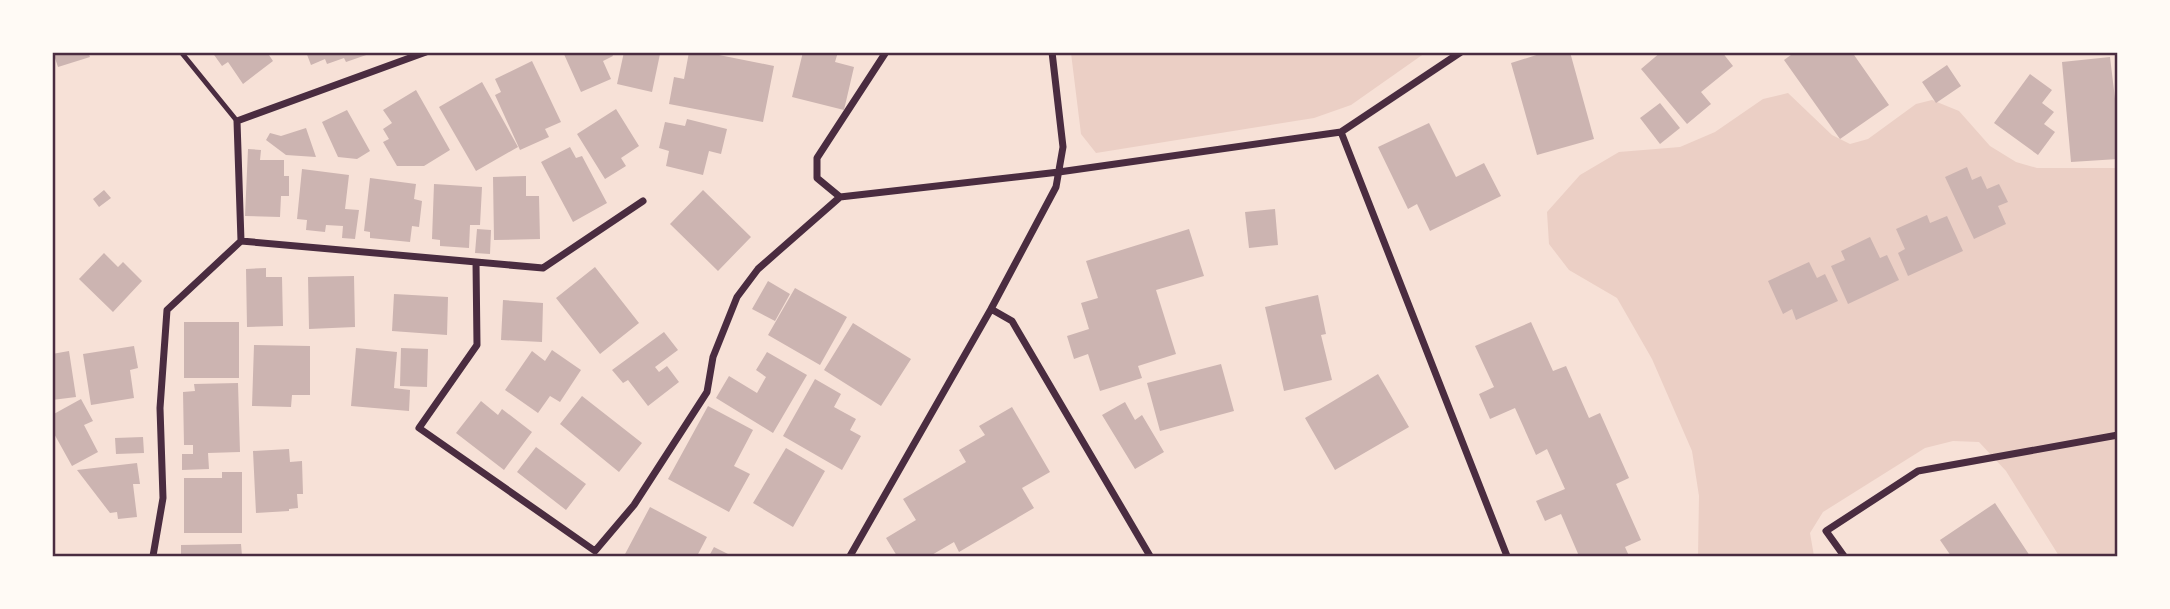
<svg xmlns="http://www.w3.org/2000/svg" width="2170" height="609" font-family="'Sofia Sans Condensed',sans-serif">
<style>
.green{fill:#ebcfc5}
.building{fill:#ccb4b1}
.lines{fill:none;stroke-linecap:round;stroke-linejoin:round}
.service{stroke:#4a2c40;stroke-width:5}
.minor{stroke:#4a2c40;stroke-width:7}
.neatline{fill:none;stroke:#4a2c40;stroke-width:2.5}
</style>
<rect width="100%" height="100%" fill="#f7e1d7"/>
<path class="green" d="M1071,53V52L1425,53L1351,105L1314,118L1096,153L1081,134Z
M1788,93L1832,135L1850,144L1868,139L1916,104L1932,100L1959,111L1990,146L2016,162L2037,168H2117V556H2059L2006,471L1979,442L1953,441L1925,448L1823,512L1810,533L1814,556H1698L1699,496L1692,451L1652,359L1617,298L1569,270L1549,244L1547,212L1580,175L1619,152L1680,147L1715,132L1763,99Z"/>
<path class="building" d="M53,52H88L90,57L58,67Z
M212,52H267L273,61L243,84L228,62L222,66Z
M306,52H372V53L346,62L344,58L327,64L325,59L311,65Z
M563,52H611L613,56L603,61L611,79L581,92Z
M624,52L660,54L652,92L617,84Z
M689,52H704L774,66L763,122L669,104L674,77L684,79Z
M803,52H838L835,62L854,67L844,110L792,97Z
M1546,52H1570L1594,139L1537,155L1511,63Z
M1661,52H1722L1733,66L1701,92L1711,104L1687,124L1641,69Z
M1795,52H1852L1889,105L1840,139L1784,60Z
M2110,57L2116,107L2118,159L2071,162L2062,62Z
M532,61L561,122L545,129L549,137L520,150L495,95L501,92L495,79Z
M1947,65L1961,86L1936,103L1922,82Z
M2030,74L2052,90L2042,103L2054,112L2044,124L2055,132L2038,155L1994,123Z
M482,82L518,147L476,171L439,107Z
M416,90L450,150L424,166H397L383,142L389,139L383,129L392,123L383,110Z
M1660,103L1680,128L1660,144L1640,118Z
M616,109L639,146L621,158L626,166L605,179L577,134Z
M347,110L370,151L357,159L338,157L322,122Z
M687,119L727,129L721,154L709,151L703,175L666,166L669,151L659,148L665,122L685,126Z
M1429,123L1456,177L1484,163L1501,196L1430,231L1417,204L1408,209L1378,147Z
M306,128L316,157L286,155L266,140L270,133L281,136Z
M570,147L576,158L582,156L607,203L573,222L541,162Z
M248,149L261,150L260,160H284V176H289V196H281L280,217L245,216Z
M1967,167L1972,180L1981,176L1987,189L1999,184L2008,202L1998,206L2006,224L1974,239L1945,177Z
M302,169L349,175L345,209L359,210L355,239L342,238L343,226L326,225L325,232L306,230L307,220L297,219Z
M526,176V196H539L540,239L494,240L493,177Z
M370,178L416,184L414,199L422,201L419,227L412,226L410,242L370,238V232L364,231Z
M434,184L482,187L480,225H470L469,248L440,246V240L432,239Z
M104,190L111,198L99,207L93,199Z
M703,190L751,237L718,271L670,224Z
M1275,209L1278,245L1249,248L1245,212Z
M1927,215L1930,223L1947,216L1963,251L1908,276L1898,253L1905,249L1896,229Z
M477,229L491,230L490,254L475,253Z
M1189,229L1204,276L1156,290L1176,354L1138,366L1142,378L1100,391L1088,354L1074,359L1067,336L1089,329L1081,303L1098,298L1086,261Z
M1870,237L1880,258L1887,255L1899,280L1848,304L1831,266L1845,260L1841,251Z
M104,253L118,267L123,262L142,281L113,312L79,279Z
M1809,262L1817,278L1825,274L1838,301L1796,320L1792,309L1783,314L1768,281Z
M595,267L639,323L600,354L556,298Z
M266,268V277H282L283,326L247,327L246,269Z
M354,276L355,327L309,329L308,277Z
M768,281L790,294L775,321L752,309Z
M795,288L847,317L820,365L768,335Z
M394,294L448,297L447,335L392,331Z
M1318,295L1326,334L1321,335L1332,380L1284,391L1265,307Z
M503,300L543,303L542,342L501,340Z
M184,322H239V378H184Z
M1531,322L1553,371L1566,366L1589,418L1600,413L1629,478L1616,484L1641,540L1625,547L1629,556H1579L1561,514L1545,521L1536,501L1565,489L1547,449L1536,455L1515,408L1490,419L1479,394L1494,387L1475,346Z
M853,323L911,359L881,406L824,370Z
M664,332L678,350L655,367L659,372L667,366L679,382L648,406L628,380L623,383L612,370Z
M254,345L310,346V395H292L291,407L252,406Z
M134,346L138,368L130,370L134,398L91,405L83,354Z
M356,348L397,352L394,388L410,390L409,411L351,406Z
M401,348L428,349L427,387L400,386Z
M552,350L581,370L560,402L550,396L538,413L505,390L532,351L545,361Z
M69,351L76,397L52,400V354Z
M767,352L807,375L773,433L716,398L729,376L757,393L766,377L756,370Z
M1221,364L1234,411L1160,431L1147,383Z
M1378,374L1409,427L1335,470L1305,418Z
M815,379L841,394L834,407L856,419L850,430L861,436L842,470L783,436Z
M238,383L240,452L208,453L209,469L182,470V454H193V445H184L183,392L195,391L194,384Z
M582,396L642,443L619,472L560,424Z
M81,399L93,421L84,425L98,452L72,466L52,430V415Z
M481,401L498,415L502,409L532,432L504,470L456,433Z
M1125,402L1135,420L1142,415L1164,452L1135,469L1102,415Z
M708,406L753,430L734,466L750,474L729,512L668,479Z
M1012,407L1050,472L1022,488L1034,508L959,552L954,542L930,556H897L886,538L916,520L903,499L966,462L959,450L985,435L979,426Z
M143,437L144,453L116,454L115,438Z
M536,447L586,484L566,510L517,472Z
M786,448L825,471L793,527L753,503Z
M289,449L290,462L302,461L303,494H297L298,508L289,509V511L256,513L253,451Z
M137,463L140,484H133L137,517L118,519L117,512L110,513L77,470Z
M222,472H242V533H184V478H222Z
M1995,503L2030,556H1951L1940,540Z
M650,507L707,537L697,556H624Z
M241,544L242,556H181V545Z
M714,547L732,556H709Z"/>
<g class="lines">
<path class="service" d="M181,52L237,121"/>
<path class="minor" d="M886,52L817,158V178L840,197L1059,172L1341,132L1461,52
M1341,132L1507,556
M241,241L543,268L643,201
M476,262L477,345L419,428L595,551L634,505L707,392L713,357L737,297L758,269L840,197
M991,309L1012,321L1150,556
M153,556L163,498L160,408L167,310L241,241L237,121L426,52
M850,556L991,309L1056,187L1063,147L1052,52
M1844,556L1826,531L1918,471L2118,435"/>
</g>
<rect width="2170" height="609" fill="none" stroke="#fffaf5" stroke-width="108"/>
<rect x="54" y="54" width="2062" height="501" class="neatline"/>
</svg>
